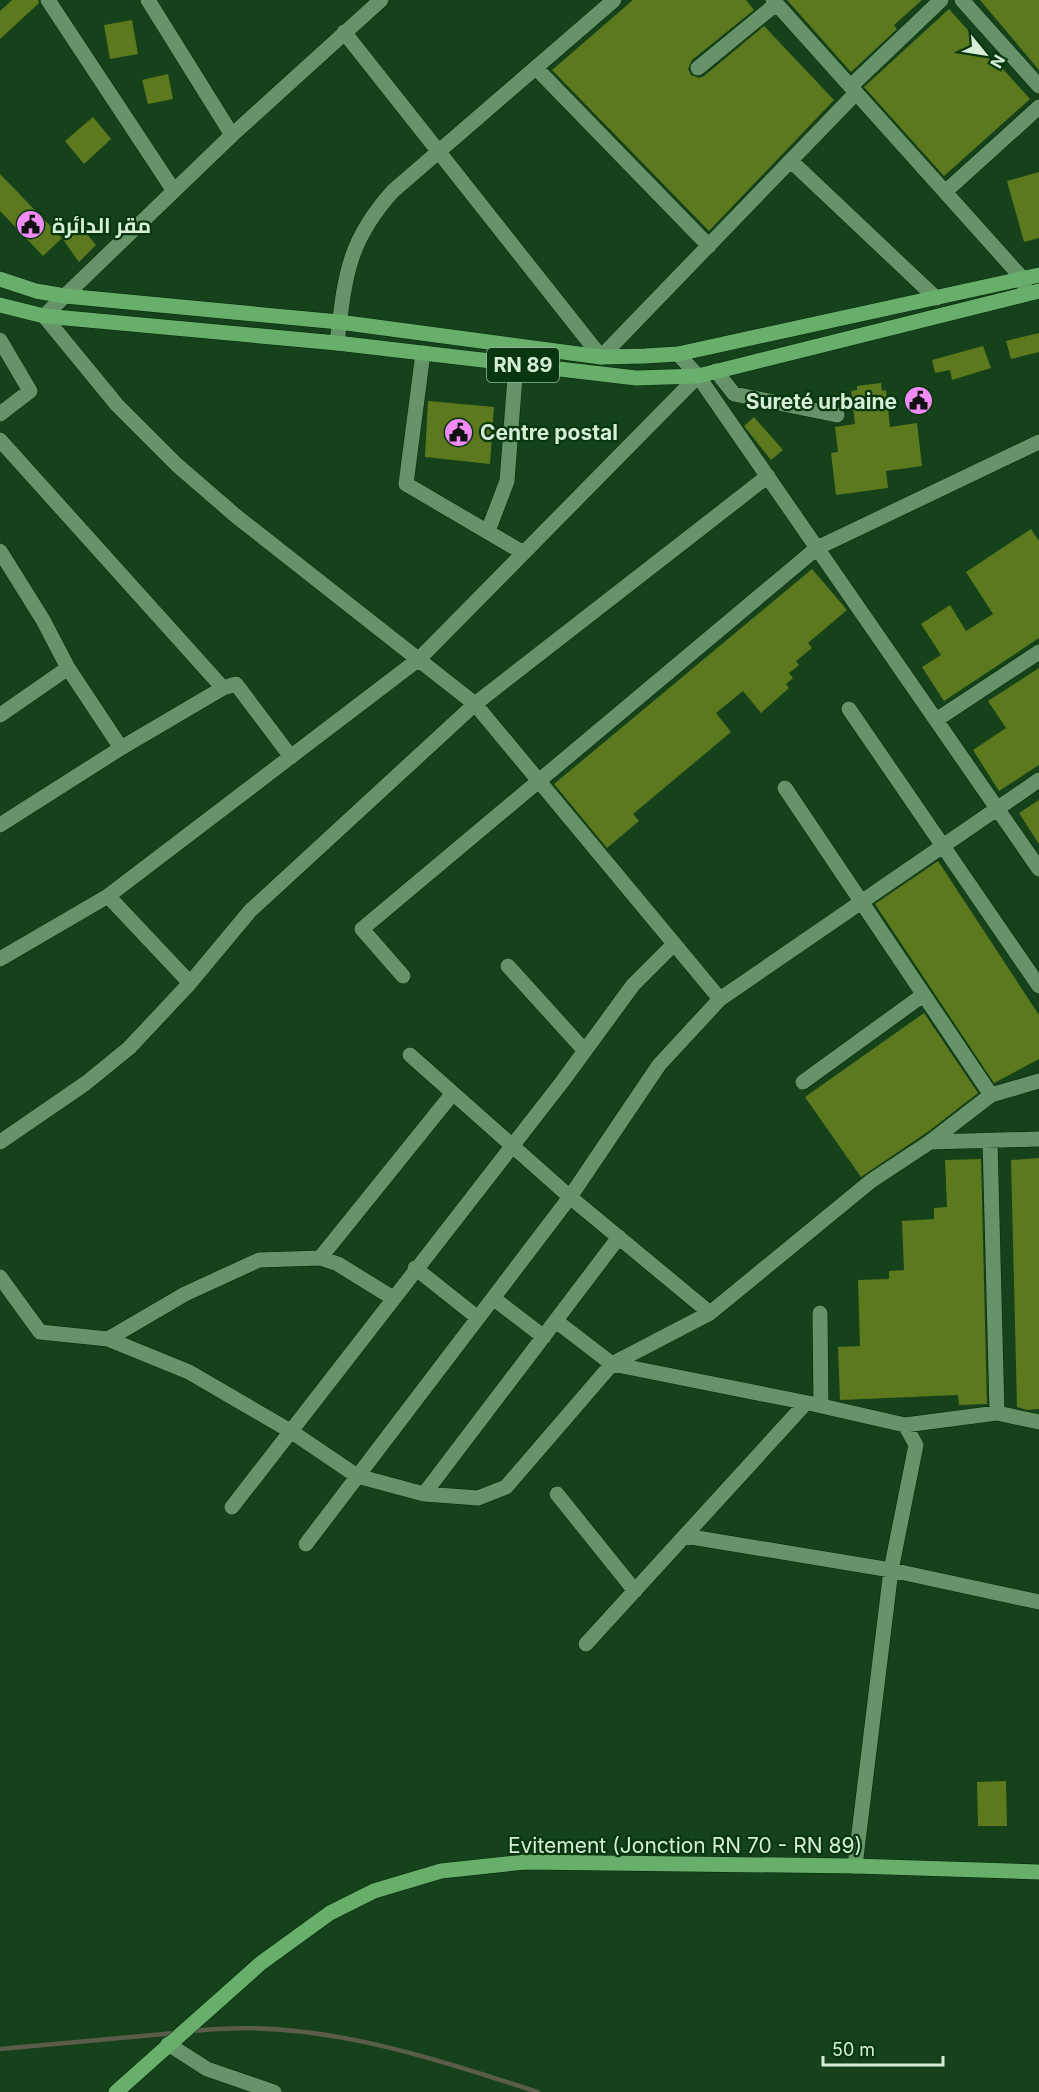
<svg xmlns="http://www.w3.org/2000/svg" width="1039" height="2092" font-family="Inter,Cairo,sans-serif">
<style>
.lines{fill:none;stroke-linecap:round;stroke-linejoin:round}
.stream{stroke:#5b5d4a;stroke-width:4.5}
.building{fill:#5d791d}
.minor-casing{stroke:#042608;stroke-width:16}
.major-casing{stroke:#042608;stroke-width:16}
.minor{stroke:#669468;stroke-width:15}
.major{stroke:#67af6b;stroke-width:15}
.labels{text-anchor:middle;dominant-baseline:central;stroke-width:4.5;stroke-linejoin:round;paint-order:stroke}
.shield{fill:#08370f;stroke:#98b79a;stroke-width:1.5}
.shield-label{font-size:20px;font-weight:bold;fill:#d6eed6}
.poi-label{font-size:21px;font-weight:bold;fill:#d6eed6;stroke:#08370f;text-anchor:start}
.street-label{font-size:21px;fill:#d6eed6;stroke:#08370f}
</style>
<rect width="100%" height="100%" fill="#15421a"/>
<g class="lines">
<path class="stream" d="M192,2031C311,2017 426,2056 538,2092
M0,2049L175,2033"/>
</g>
<path class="building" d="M12,0H38L39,3L0,39V11Z
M633,0H746L754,10L692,60L688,69L691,75L699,78L704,76L764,26L834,100L709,231L552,70Z
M787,0H922L894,25L897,29L851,72Z
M980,0H1039V70Z
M949,9L1030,99L944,176L864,87Z
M132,20L138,54L110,59L104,25Z
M168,74L173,99L148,104L142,80Z
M93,117L111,139L84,164L65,141Z
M1039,172V238L1024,242L1007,181Z
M0,174L62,238L43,256L0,211Z
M77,222L96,245L79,262L62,238Z
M1039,333V352L1011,359L1006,341Z
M983,346L991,368L952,380L950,370L935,373L932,360Z
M881,383L882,391L886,390L890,427L917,423L922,466L886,471L888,488L836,495L831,453L838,452L835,427L855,424L851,391L857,390V386Z
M428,401L494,407L490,464L425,457Z
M754,417L783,450L771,460L744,426Z
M1031,529L1039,541V638L944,701L922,667L941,655L921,624L950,605L966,631L993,614L966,572Z
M812,569L847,610L808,643L812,648L796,661L799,665L789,673L793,678L786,684L789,688L761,713L743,691L716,713L731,732L633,814L639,821L607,848L554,784Z
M1039,668V765L999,791L973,750L1006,728L988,701Z
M1039,800V844L1019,813Z
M938,861L1039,1015V1059L994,1083L875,904Z
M924,1013L978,1093L929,1131L861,1177L805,1097Z
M1039,1158V1409L1027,1410L1017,1407L1011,1160Z
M981,1159L987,1404L959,1405L958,1395L840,1400L838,1347L860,1346L858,1280L889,1279V1271L904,1270L902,1221L934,1219V1208L947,1207L945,1160Z
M1006,1781L1007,1826H978L977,1782Z"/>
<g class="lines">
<defs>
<path id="minor" d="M48,0L174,191
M148,0L232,135
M381,0L232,135L44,316L117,405L177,465L236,516L475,704L720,999
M773,0L1023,279L1025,289
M962,0L1039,86
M344,32L601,357L855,94
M536,68L709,246
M698,68L776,4
M851,86L941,0
M791,161L936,298
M945,192L1039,107
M0,340L30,391L0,414
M337,343C345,277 347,242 393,191L614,0
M423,353L406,484L522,552
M678,354L698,376L1039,869
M716,371L734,394L837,415
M0,440L223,688L121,748L0,825
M488,531L507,481L516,364
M0,551L43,620L68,668L121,748
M223,688L236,684L291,757
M849,709L1039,986
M0,715L68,668
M936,720L1039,652
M785,788L991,1095
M108,896L190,983
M0,959L108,896L419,659L698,376
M508,966L584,1050
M403,976L362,929L817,548L1039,442
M410,1055L570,1197L710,1313
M803,1082L923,995
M990,1141L997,1413L1039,1422
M0,1142L86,1083L129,1048L190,983L250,911L475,704L768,476
M930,1142L1039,1139
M320,1258L453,1093
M415,1268L478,1318
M0,1277L40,1332L108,1339L189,1372L292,1432L357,1476L424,1494L478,1498L506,1487L612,1364L710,1313L871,1181L930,1142L991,1095L1039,1081
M493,1298L544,1337
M820,1313L821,1405
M556,1321L612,1364L813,1404L905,1425L916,1445L891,1570L855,1866
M108,1339L185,1294L259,1260L320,1258L338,1264L393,1298
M905,1425L997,1413
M424,1494L619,1237
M557,1494L635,1591
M232,1507L562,1082L633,985L674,944
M685,1536L891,1570L1039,1602
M306,1544L570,1197L659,1065L720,999L1039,780
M586,1644L806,1403
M168,2044L207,2069L274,2092"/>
<path id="major" d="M0,279L36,291L65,296L339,322L601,357L645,356L678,354L1039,275
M0,305L44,316L337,343L636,378L698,376L1039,291
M116,2092L261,1963L330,1913L374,1891L441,1871L525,1862L855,1866L1039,1872"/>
</defs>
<use href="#minor" class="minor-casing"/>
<use href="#major" class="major-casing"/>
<use href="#minor" class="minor"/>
<use href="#major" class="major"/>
</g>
<defs>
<symbol id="civic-disc" viewBox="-11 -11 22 22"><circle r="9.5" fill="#f08bf5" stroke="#08370f"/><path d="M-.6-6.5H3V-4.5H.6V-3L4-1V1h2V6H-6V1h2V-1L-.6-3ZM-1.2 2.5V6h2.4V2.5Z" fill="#111"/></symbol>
</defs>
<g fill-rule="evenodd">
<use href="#civic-disc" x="14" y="208" width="33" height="33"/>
<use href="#civic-disc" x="902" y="384" width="33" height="33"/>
<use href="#civic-disc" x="442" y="416" width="33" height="33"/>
</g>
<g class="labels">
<rect class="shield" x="487" y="348" width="72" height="34" rx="4.5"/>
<g class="shield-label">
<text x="523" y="365">RN 89</text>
</g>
<g class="poi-label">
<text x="52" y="225">مقر الدائرة</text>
<text x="897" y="401" text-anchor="end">Sureté urbaine</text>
<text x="480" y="432">Centre postal</text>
</g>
<g class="street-label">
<text x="685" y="1845">Evitement (Jonction RN 70 - RN 89)</text>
</g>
</g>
<g transform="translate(985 54) rotate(120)" stroke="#08370f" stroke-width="4.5" paint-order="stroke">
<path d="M0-4.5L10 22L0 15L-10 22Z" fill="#d6eed6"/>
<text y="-9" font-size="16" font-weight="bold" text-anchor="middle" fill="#d6eed6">N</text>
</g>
<path d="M823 2056v9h120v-9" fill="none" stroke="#d6eed6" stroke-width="3"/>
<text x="832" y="2056" font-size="18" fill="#d6eed6" stroke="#08370f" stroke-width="4.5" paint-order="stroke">50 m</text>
</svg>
